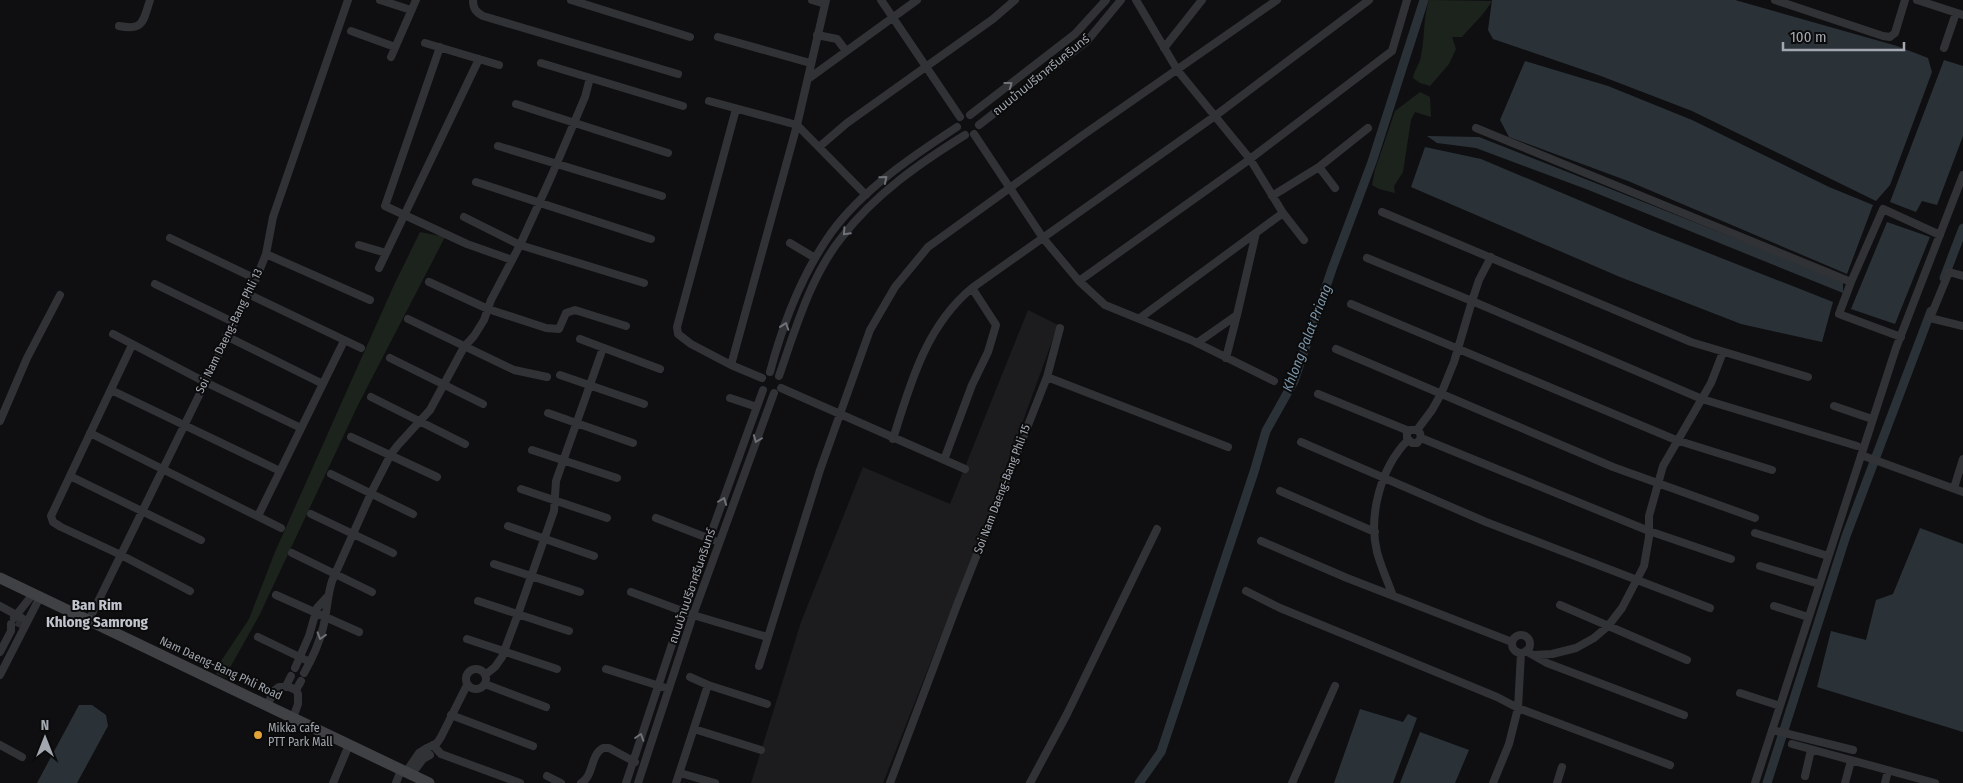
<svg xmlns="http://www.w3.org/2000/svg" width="1963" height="783" font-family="'Fira Sans Condensed','Noto Sans Thai',sans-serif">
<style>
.built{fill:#1c1c1e}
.green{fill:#1c231d}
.water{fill:#2a3238}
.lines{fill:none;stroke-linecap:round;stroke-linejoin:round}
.canal{stroke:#2a3238;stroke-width:9}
.minor-tunnel{stroke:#2c2d31;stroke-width:8;stroke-dasharray:8 4;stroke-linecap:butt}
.minor{stroke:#313235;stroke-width:8}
.secondary{stroke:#3f4145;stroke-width:11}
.oneway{stroke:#6f7279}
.poi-dot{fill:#e1a337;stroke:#0b0b0c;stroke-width:2}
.labels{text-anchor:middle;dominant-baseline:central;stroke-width:4;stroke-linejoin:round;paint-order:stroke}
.street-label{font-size:12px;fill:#a2a7b0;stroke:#0b0b0c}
.poi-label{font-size:12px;fill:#a2a7b0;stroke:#0b0b0c;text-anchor:start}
.water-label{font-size:14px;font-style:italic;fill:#7b95a9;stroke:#0b0b0c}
.quarter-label{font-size:15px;font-weight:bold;fill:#c2c5cd;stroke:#0b0b0c}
</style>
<rect width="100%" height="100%" fill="#0f0f11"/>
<path class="built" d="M1028,310L1058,325L989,514L883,783H751L801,622L863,467L950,504Z"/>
<path class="green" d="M1429,0L1492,1C1483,16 1473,24 1462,37H1452L1456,49L1449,64L1430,86L1420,83L1413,78C1414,70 1420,64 1421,56C1425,38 1423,18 1429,0Z
M1420,92L1430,97L1431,117L1415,112L1411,120L1403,172L1394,186L1395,193L1379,189L1372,185L1375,170L1395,111Z
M420,232L445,237L358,405L259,616L227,673V678L216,674L221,661L249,619L275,552L394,285Z"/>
<path class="water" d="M1492,0H1735L1897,46L1928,58L1932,72L1890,185L1876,201L1692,111L1601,76L1493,39L1488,30Z
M1944,60L1963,66V136L1937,205L1922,201L1916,212L1890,202Z
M1525,61L1608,86L1692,120L1829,187L1873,205L1847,274L1628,181L1509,137L1500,120Z
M1427,136L1479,137L1843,281V293L1586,189L1476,148L1437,143Z
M1425,147L1481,159L1650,230L1833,302L1822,342L1741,324L1620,277L1411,187Z
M1887,222L1930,237L1895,324L1851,309Z
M1920,528L1963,544V732L1817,687L1831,631L1866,640L1876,600L1893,594Z
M79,705H92L106,715L108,726L77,783H37Z
M1360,709L1403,722L1408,714L1417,718L1393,783H1334Z
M1420,732L1469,750L1455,783H1400Z"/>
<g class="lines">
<path class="canal" d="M1944,278L1963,228
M1139,783L1161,752L1254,472L1266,431L1294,381L1332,269L1372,162L1424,0
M1767,783L1846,536L1931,311"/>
<path class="minor-tunnel" d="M18,627L21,621"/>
<path class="minor" d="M380,0L411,10
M473,0C473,9 476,12 483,16L678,74
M571,0L690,37
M812,0L825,4
M881,0L960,117
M1136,0L1178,71L1250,159L1283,213
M1775,0L1883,36L1890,37L1895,33L1905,0
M1917,0L1963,15
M119,26C144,31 143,21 150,0
M351,31L395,47
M817,35L837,39L846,51
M718,37L810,63
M425,43L499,65
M440,47L385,206L467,244L512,260
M1164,48L1202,0
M1944,48L1956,13
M391,57L416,0
M541,63L683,106
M808,79L917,0
M709,101L797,125L866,195
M516,104L668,153
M970,115L1075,34L1106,0
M979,125L1087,41L1121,0
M1476,128L1851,282L1839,314L1901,337
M974,134L1043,238L1079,281
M498,146L662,196
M819,147L847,123L993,19L1015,0
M1319,167L1335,188
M476,182L651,239
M1272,196L1319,167L1368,128
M1382,212L1691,342L1808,377
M464,217L520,245L644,283
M170,238L256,279
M790,243L815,258
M359,245L386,253
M266,254L370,300
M1367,258L1472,301L1702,399L1857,446
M379,268L479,59
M1963,276L1949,272L1930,318L1963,326
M429,282L488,309L546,328L559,329L566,313L575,310L626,326
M1851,282L1883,209L1940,235
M155,284L233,322
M248,294L361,348
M1351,304L1676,440L1772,470
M1140,318L1283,213L1304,240
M408,319L514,370L547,377
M113,334L205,382L301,428
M226,336L323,384
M580,339L660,369
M1197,343L1237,315L1256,233
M132,345L51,516L53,522L61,527L121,555L190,591
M1336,349L1613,467L1755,518
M390,358L483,404
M1226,358L1237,315
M731,365L691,344L678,334L677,327L736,109
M770,372C783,323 802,274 831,233C863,189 913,156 957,127
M560,375L644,404
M779,376C795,330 811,275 842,237C875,194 920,163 965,135
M1047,377L1060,328
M762,378L731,365L797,125L826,0
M1274,381L1191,340L1105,305L1079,281L1246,162L1392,51L1407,0
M781,388L965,469
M111,390L280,471
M1318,394L1409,431
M371,397L465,444
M730,398L757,407
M1834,406L1872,419
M548,413L633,443
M0,421L27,358L60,295
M1417,430L1420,433L1421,438L1417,443H1412L1407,438V433L1410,430H1417L1432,410L1441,394L1454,362L1472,301L1479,280L1491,257
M90,433L281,528
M351,437L437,477
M1421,438L1649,531L1731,559
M893,439C910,384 926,326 972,288L1215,116L1369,0
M1301,442L1486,522L1710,608
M532,450L617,478
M1861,455L1963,492
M944,460L972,385L988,352L996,325L972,288
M331,474L413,514
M70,476L201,540
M1954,488L1963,459
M521,489L607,518
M1280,491L1375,532
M311,514L393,553
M258,516L344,341
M656,518L713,540
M508,526L594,556
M1755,533L1828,556
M1261,541L1347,578L1512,642
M292,553L372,592
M494,564L580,592
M1760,566L1819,584
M1246,591L1280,608L1497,697L1518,708L1670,765
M631,592L693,615L767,637
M276,595L359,632
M1393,596C1388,582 1381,567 1377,552C1368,515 1381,467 1408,440
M478,601L569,631
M1560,605L1687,660
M0,606L22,618
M1774,606L1808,617
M14,618L33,594
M89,620L256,279L266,254L273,217L348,0
M1512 644a9 9 0 1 1 18 0a9 9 0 1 1-18 0Z
M258,637L310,662
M467,639L557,669
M1526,651L1547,663L1684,715
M0,652L11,631V624
M1534,655L1552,654L1576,648L1594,638L1608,626L1622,608L1644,566L1649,537V516L1663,466L1711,383L1723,352
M759,666L820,470L870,330L895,287L928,247L1083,135L1277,0
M295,668L309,636L317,608L327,597
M466 679a10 10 0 1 1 20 0a10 10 0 1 1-20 0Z
M606,669L669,689
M304,673C312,659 319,644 323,628C327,613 327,597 332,581L373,489L391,454L398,445L430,410L464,347L474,336L484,320L491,300L520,245L551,177L585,97L590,78
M0,675L40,597
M485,675L495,667L502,657L518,614L554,511L556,481L603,348
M690,677L708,685L767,704
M485,684L546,707
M286,686L291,676
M296,690L301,681
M1740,693L1780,706
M267,705L275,690L279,687H289L296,690L298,694V704L293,718
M451,715L533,746
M694,729L761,750
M1772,730L1853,750
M1792,744L1935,783
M0,745L22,757
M433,745L441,754L520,783
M429,747L437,743L441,737L467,685
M406,772L419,753L427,748
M680,773L715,783
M411,775L423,759L430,755
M547,776L561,783
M1805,776L1811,750
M333,783L349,745
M396,783L401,770
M581,783C594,776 590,755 603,748H609L635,762
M626,783L683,611L763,390
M638,783L693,615L774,393
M676,783L708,685
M890,783L957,605L1047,377L1228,447
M1030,783L1067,714L1157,529
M1292,783L1335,686
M1493,783L1509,744L1518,708L1521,653
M1557,783L1562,767
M1755,783L1896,348L1963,175
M1845,783L1851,761
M1885,783L1888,771"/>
<path class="secondary" d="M0,578L429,783"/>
</g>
<defs><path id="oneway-chevron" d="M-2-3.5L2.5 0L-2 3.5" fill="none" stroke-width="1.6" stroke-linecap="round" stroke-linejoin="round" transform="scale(1.25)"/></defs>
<g class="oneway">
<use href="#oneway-chevron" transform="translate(1009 85) rotate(-37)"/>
<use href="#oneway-chevron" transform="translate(884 179) rotate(-40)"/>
<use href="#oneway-chevron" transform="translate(846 232) rotate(133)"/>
<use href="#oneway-chevron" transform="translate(785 326) rotate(-71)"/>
<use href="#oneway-chevron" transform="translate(757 439) rotate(111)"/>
<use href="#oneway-chevron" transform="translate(723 501) rotate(-69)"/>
<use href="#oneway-chevron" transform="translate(321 636) rotate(107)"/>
<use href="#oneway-chevron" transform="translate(640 737) rotate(-72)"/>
</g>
<circle class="poi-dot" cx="258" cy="735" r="5"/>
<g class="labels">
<g class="street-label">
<text transform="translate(1041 75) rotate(-39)">ถนนบ้านปรีชาศรีนครินทร์</text>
<text transform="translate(229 331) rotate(-64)">Soi Nam Daeng-Bang Phli 13</text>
<text transform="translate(1002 489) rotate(-69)">Soi Nam Daeng-Bang Phli 15</text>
<text transform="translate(692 586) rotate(-71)">ถนนบ้านปรีชาศรีนครินทร์</text>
<text transform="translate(221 668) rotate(25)">Nam Daeng-Bang Phli Road</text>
</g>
<g class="poi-label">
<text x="268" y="728">Mikka cafe<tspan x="268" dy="14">PTT Park Mall</tspan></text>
</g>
<g class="water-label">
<text transform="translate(1307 338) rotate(-69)">Khlong Palat Priang</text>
</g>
<g class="quarter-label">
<text x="97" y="605">Ban Rim<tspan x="97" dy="17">Khlong Samrong</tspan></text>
</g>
</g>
<g transform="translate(45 738)" stroke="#0b0b0c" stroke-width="4" paint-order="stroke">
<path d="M0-4L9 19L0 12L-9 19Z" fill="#a2a7b0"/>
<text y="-8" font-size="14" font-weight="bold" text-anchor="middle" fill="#a2a7b0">N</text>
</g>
<path d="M1783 42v8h121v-8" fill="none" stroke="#a2a7b0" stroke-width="2.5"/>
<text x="1790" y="42" font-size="15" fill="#a2a7b0" stroke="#0b0b0c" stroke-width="4" paint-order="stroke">100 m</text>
</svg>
